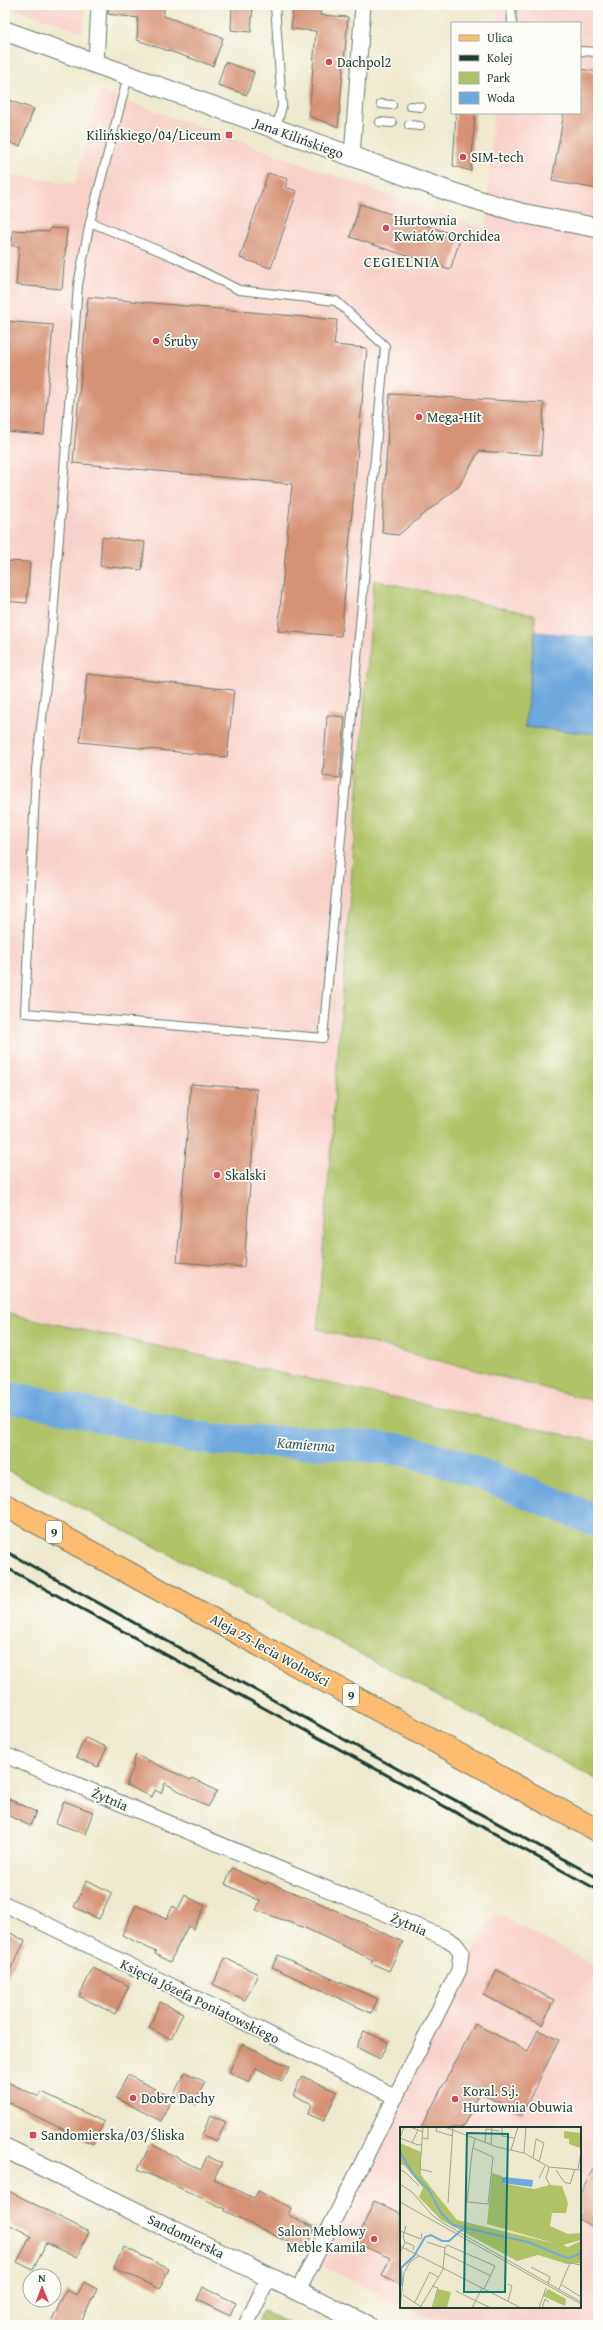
<svg xmlns="http://www.w3.org/2000/svg" width="603" height="2330" font-family="'Gentium Book Plus',serif">
<style>
.built{fill:#f7d1c9}
.green{fill:#afc266;stroke:#67804d}
.water{fill:#6da8de;stroke:#467289}
.lines{fill:none;stroke-linecap:round;stroke-linejoin:round}
.river{stroke:#6da8de;stroke-width:32}
.building{fill:#d69275}
.service-casing{stroke:#67796a;stroke-width:10}
.minor-casing{stroke:#67796a;stroke-width:17}
.tertiary-casing{stroke:#67796a;stroke-width:21}
.primary-casing{stroke:#67796a;stroke-width:24}
.service{stroke:#fff;stroke-width:8}
.minor{stroke:#fff;stroke-width:15}
.tertiary{stroke:#fff;stroke-width:19}
.primary{stroke:#fdbc70;stroke-width:22}
.rail{stroke:#1f3d34;stroke-width:3}
.poi-dot{fill:#d1495b;stroke:#fdfcf7;stroke-width:1.5}
.labels{text-anchor:middle;dominant-baseline:central;stroke-width:3.5;stroke-linejoin:round;paint-order:stroke}
.shield{fill:#fdfcf7;stroke:#62766e;stroke-width:1}
.shield-label{font-size:13px;font-weight:bold;fill:#1f3d34}
.poi-label{font-size:14px;fill:#1f3d34;stroke:#fdfcf7;text-anchor:start}
.street-label{font-size:14px;fill:#1f3d34;stroke:#fdfcf7}
.neighbourhood-label{font-size:15px;letter-spacing:1px;fill:#1f3d34;stroke:#fdfcf7}
.water-label{font-size:15px;font-style:italic;fill:#365d67;stroke:#fdfcf7}
.inset-river{fill:none;stroke:#6da8de;stroke-width:2}
.inset-road{fill:none;stroke:#9ba490;stroke-width:1}
.view{fill:#0f766e;fill-opacity:0.15;stroke:#0f766e;stroke-width:2}
.inset-edge{fill:none;stroke:#1f3d34;stroke-width:2}
</style>
<rect width="100%" height="100%" fill="#fdfcf7"/>
<filter id="ink" filterUnits="userSpaceOnUse"><feTurbulence type="fractalNoise" baseFrequency=".025" numOctaves="2"/><feDisplacementMap in="SourceGraphic" scale="8" xChannelSelector="R" yChannelSelector="G"/><feConvolveMatrix kernelMatrix="1 2 1 2 8 2 1 2 1" color-interpolation-filters="sRGB"/></filter>
<filter id="wash" filterUnits="userSpaceOnUse"><feTurbulence type="fractalNoise" baseFrequency=".012" numOctaves="4" result="noise"/><feDisplacementMap in="SourceGraphic" scale="16" xChannelSelector="R" yChannelSelector="G"/><feGaussianBlur stdDeviation="0.9" result="paint"/><feColorMatrix in="noise" values="0 0 0 0 0 0 0 0 0 0 0 0 0 0 0 0 0 1.4 0 .05"/><feComposite in="paint" operator="in"/></filter>
<g filter="url(#wash)">
<rect width="100%" height="100%" fill="#eee9ce"/>
<path class="built" d="M6,5H85L83,32Z
M498,5H598V1442L5,1313V174L75,184L100,91L486,230L493,113H580V23H497Z
M494,1912L598,1968V2325H442L406,2307H580V2128H401V2305L318,2264Z"/>
<path class="green" d="M374,580L535,615V632L525,727L598,734V1402L317,1329Z
M5,1313L598,1442V1780L245,1593L5,1469Z
M263,2311L292,2325H257Z"/>
<path class="water" d="M535,632L598,638V734L525,727Z"/>
<g class="lines">
<path class="river" d="M5,1397L41,1403L189,1436L217,1440L325,1443L399,1449L453,1463L598,1521"/>
</g>
<g id="blocks">
<path class="building" d="M109,5H164V16L223,38L213,66L137,40L138,18L108,14Z
M232,5H253L251,32L231,30Z
M293,5H321L320,15L348,17L338,127L309,116L316,31L291,29Z
M225,62L254,72L247,95L218,85Z
M580,69L598,72V189L552,181L564,113H580Z
M5,99L34,109L20,146L5,141Z
M456,113H475L471,171L453,166Z
M268,173L288,179L285,187L297,191L271,268L240,258Z
M360,204L461,237L450,270L350,237Z
M50,228L67,229L62,289L16,285L19,246H12L13,230L49,232Z
M88,297L337,320L334,345L367,348L341,636L278,631L292,484L73,463Z
M5,321L53,325L44,435L5,432Z
M390,394L544,403L541,455L479,451L459,486L398,535L382,533Z
M102,537L145,542L142,570L100,566Z
M5,561L30,562L27,603L5,601Z
M87,674L234,690L227,757L80,742Z
M327,715L345,717L340,778L323,776Z
M191,1084L257,1089L244,1267L177,1262Z
M85,1738L107,1747L98,1767L76,1757Z
M136,1755L191,1780L192,1778L217,1791L208,1807L165,1783L161,1793L155,1790L152,1797L126,1785L134,1766L132,1765Z
M5,1797L36,1812L30,1826L5,1814Z
M64,1801L93,1812L85,1834L56,1823Z
M232,1868L266,1884L267,1882L322,1904L403,1942L389,1971L371,1963L373,1960L305,1928L256,1910L260,1901L225,1884Z
M87,1880L112,1893L99,1919L74,1907Z
M185,1895L205,1906L193,1929L188,1926L170,1962L155,1954L156,1952L122,1935L136,1905L166,1919L173,1906L178,1909Z
M5,1930L25,1941L5,1980Z
M278,1955L378,1999L371,2013L272,1967Z
M225,1958L258,1974L245,2000L213,1984Z
M93,1968L129,1986L115,2014L79,1996Z
M497,1970L554,2000L542,2025L484,1995Z
M160,2002L183,2013L171,2039L149,2028Z
M475,2024L528,2051L538,2030L559,2040L522,2114L480,2093L462,2128H421Z
M364,2031L388,2042L380,2059L356,2047Z
M242,2044L290,2067L282,2081L256,2068L249,2082L229,2072Z
M185,2072L205,2082L194,2104L174,2094Z
M128,2075L172,2098L161,2121L116,2098Z
M302,2076L337,2092L324,2121L308,2114L312,2104L293,2095Z
M5,2081L39,2097L42,2092L104,2122L93,2144L5,2101Z
M211,2115L226,2122L217,2141L202,2135Z
M151,2144L201,2170L207,2156L222,2163L214,2179L254,2198L258,2191L291,2208L288,2215L315,2228L304,2250L225,2211L226,2209L138,2169Z
M598,2160V2230L580,2220V2193Z
M5,2189L89,2232L77,2258L46,2243L33,2270L17,2262L31,2236L5,2222Z
M374,2201L401,2213V2285L382,2276L390,2258L356,2243Z
M124,2247L169,2269L159,2289L114,2267Z
M84,2282L97,2289L80,2325H50L66,2290L77,2295Z
M203,2287L236,2303L230,2316L197,2300Z"/>
</g>
</g>
<g filter="url(#ink)">
<use href="#blocks" fill-opacity="0" stroke="#67796a" stroke-width="1"/>
<g class="lines">
<defs>
<path id="service" d="M275,5L282,106L276,129
M511,5L512,23
M580,51L598,52
M381,104L392,105
M410,106L421,107
M380,122L392,123
M409,125L420,126
M90,222L174,257L239,290L336,301L385,346L323,1038L25,1013L36,769L51,643L78,285L90,222L128,76"/>
<path id="minor" d="M96,63L99,5
M352,156L363,5
M5,1755L447,1939L455,1944L461,1952L459,1970L298,2291
M5,1904L396,2097
M246,2325L269,2277"/>
<path id="tertiary" d="M5,31L451,192L521,213L598,228
M5,2148L367,2325"/>
<path id="primary" d="M5,1505L598,1831"/>
</defs>
<use href="#service" class="service-casing"/>
<use href="#minor" class="minor-casing"/>
<use href="#tertiary" class="tertiary-casing"/>
<use href="#primary" class="primary-casing"/>
<use href="#service" class="service"/>
<use href="#minor" class="minor"/>
<use href="#tertiary" class="tertiary"/>
<use href="#primary" class="primary"/>
<path class="rail" d="M5,1551L372,1755L598,1878
M5,1567L598,1890"/>
</g>
</g>
<g class="poi-dot">
<circle cx="329" cy="62" r="4"/>
<rect x="225" y="131" width="8" height="8" rx="2"/>
<circle cx="463" cy="157" r="4"/>
<circle cx="386" cy="228" r="4"/>
<circle cx="156" cy="341" r="4"/>
<circle cx="419" cy="417" r="4"/>
<circle cx="217" cy="1175" r="4"/>
<circle cx="133" cy="2098" r="4"/>
<circle cx="455" cy="2099" r="4"/>
<rect x="29" y="2131" width="8" height="8" rx="2"/>
<circle cx="374" cy="2239" r="4"/>
</g>
<g class="labels">
<g class="shield">
<rect x="46" y="1521" width="16" height="22" rx="3"/>
<rect x="343" y="1684" width="16" height="22" rx="3"/>
</g>
<g class="shield-label">
<text x="54" y="1532">9</text>
<text x="351" y="1695">9</text>
</g>
<g class="poi-label">
<text x="337" y="62">Dachpol2</text>
<text x="221" y="135" text-anchor="end">Kilińskiego/04/Liceum</text>
<text x="471" y="157">SIM-tech</text>
<text x="394" y="220">Hurtownia<tspan x="394" dy="16">Kwiatów Orchidea</tspan></text>
<text x="164" y="341">Śruby</text>
<text x="427" y="417">Mega-Hit</text>
<text x="225" y="1175">Skalski</text>
<text x="463" y="2091">Koral. S.j.<tspan x="463" dy="16">Hurtownia Obuwia</tspan></text>
<text x="141" y="2098">Dobre Dachy</text>
<text x="41" y="2135">Sandomierska/03/Śliska</text>
<text x="366" y="2231" text-anchor="end">Salon Meblowy<tspan x="366" dy="16">Meble Kamila</tspan></text>
</g>
<g class="street-label">
<text transform="translate(299 138) rotate(20)">Jana Kilińskiego</text>
<text transform="translate(270 1650) rotate(29)">Aleja 25-lecia Wolności</text>
<text transform="translate(110 1799) rotate(23)">Żytnia</text>
<text transform="translate(409 1924) rotate(23)">Żytnia</text>
<text transform="translate(200 2001) rotate(26)">Księcia Józefa Poniatowskiego</text>
<text transform="translate(186 2236) rotate(26)">Sandomierska</text>
</g>
<g class="neighbourhood-label">
<text x="402" y="261">CEGIELNIA</text>
</g>
<g class="water-label">
<text transform="translate(306 1444) rotate(4)">Kamienna</text>
</g>
</g>
<g transform="translate(400 2127)">
<rect width="181" height="181" fill="#eee9ce"/>
<path d="M164,4L181,6L180,21L169,17V12L164,11ZM0,16L21,25V48L57,93L157,117L87,97L92,46L102,49V56L134,62L150,58L162,59L168,76L166,86H152L150,99L168,107L181,106V113L163,118L168,120L181,114V136L167,137L138,128L117,134L41,93L19,70L23,61L5,39L0,37ZM38,162L51,165L47,181H33ZM148,162L166,172L165,179L143,169Z" fill="#afc266"/>
<path d="M102,50L133,53L132,60L102,56Z" fill="#6da8de"/>
<path class="inset-river" d="M0,25L13,47L29,63L41,86L53,98L128,115L164,130L170,131L181,126M2,159L1,141L14,129L25,110L31,108L42,114H49L64,101"/>
<path class="inset-road" d="M4,0L0,11L18,18L22,17M10,0L23,5M23,0L20,42L32,45M37,0L36,4L53,9M45,0L97,20L124,26L149,40L181,43M102,0V9L114,11M22,11L28,12V0M85,15L86,2L99,4M12,16L18,3M91,17L92,0M73,21L93,30L88,77L67,75L72,26L73,21L75,12M111,23L118,0M124,26L126,0M133,31L136,12L144,16L139,35M149,40L146,51L150,58M178,42L181,25M0,43L5,45L19,59M156,43L164,55L170,57L175,42M139,51L145,39M0,57L12,65L32,88L43,96L181,175M0,75L181,177M48,76L53,0M0,104L21,112L22,106M5,115L14,119L13,123M27,115L45,121M0,119L121,181M45,121L47,118L95,139L84,162M0,126L5,116L3,109L6,99M44,126L91,149M131,140L150,150L148,156M43,141L45,121M162,158L181,170M32,159L38,161L32,181M159,162L170,136L181,138M56,164L76,174M3,168L23,181M76,174L91,181M108,174L112,159L108,157M15,175L30,145L38,150M21,179L44,141M0,180L4,146L10,135L19,129M72,181L82,161M139,181L146,161M142,181L145,172L149,175"/>
<path class="view" d="M67,6L108,7L105,165H64Z"/>
<rect width="181" height="181" class="inset-edge"/>
</g>
<rect width="603" height="2330" fill="none" stroke="#fdfcf7" stroke-width="20"/>
<rect x="451" y="22" width="130" height="92" fill="#fdfcf7" stroke="#a4b0a9"/>
<rect x="459" y="35" width="20" height="6" fill="#fdbc70" stroke="#a4b0a9"/>
<text x="487" y="42" font-size="12" fill="#1f3d34">Ulica</text>
<rect x="459" y="55" width="20" height="6" fill="#1f3d34" stroke="#a4b0a9"/>
<text x="487" y="62" font-size="12" fill="#1f3d34">Kolej</text>
<rect x="459" y="72" width="20" height="12" fill="#afc266" stroke="#a4b0a9"/>
<text x="487" y="82" font-size="12" fill="#1f3d34">Park</text>
<rect x="459" y="92" width="20" height="12" fill="#6da8de" stroke="#a4b0a9"/>
<text x="487" y="102" font-size="12" fill="#1f3d34">Woda</text>
<g transform="translate(42 2288) rotate(359)"><circle r="19" fill="#fdfcf7" stroke="#a4b0a9"/>
<path d="M0-3L7 15L0 10L-7 15Z" fill="#d1495b"/>
<text y="-6" font-size="11" font-weight="bold" text-anchor="middle" fill="#1f3d34">N</text>
</g>
</svg>
